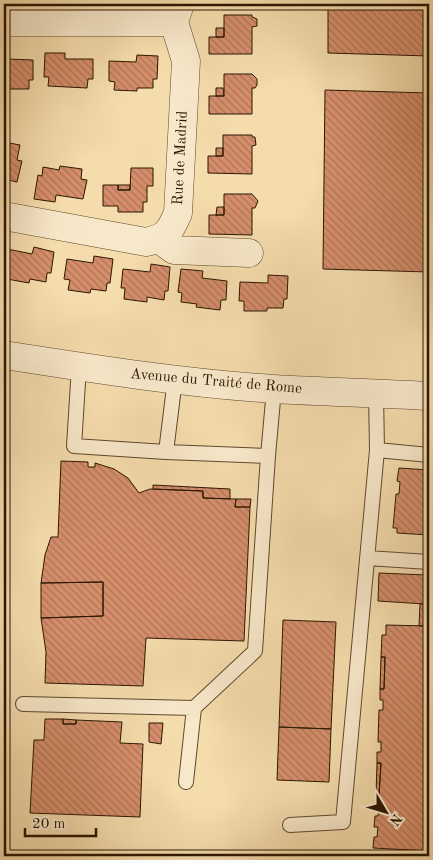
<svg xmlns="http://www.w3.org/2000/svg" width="433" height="860" font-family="'Old Standard TT',serif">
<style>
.building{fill:url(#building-back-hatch);stroke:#2b1600}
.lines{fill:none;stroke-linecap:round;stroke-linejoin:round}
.lane-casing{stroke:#5e482b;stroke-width:16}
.street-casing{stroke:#5e482b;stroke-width:29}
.lane{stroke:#f8e8ca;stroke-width:14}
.street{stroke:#f8e8ca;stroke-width:28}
.labels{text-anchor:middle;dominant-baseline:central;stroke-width:5;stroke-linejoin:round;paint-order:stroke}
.street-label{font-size:15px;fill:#2b1600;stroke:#f8e8ca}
</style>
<defs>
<pattern id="building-back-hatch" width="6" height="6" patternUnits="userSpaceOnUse" patternTransform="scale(1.25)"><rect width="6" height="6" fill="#d68e6c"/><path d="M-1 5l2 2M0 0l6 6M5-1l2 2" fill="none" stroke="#ae7356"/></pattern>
</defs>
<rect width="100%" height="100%" fill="#f5dcad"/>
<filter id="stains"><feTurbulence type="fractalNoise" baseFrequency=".004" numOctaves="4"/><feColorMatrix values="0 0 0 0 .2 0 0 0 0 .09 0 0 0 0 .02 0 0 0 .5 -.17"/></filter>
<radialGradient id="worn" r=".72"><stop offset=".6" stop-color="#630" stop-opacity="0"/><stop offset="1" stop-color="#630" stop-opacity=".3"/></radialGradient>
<path class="building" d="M328,4H429V56L328,53Z
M224,15H252V17L257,19V26L252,27V54H209V37H224Z
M216,28H224V37H216Z
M45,53H65V59H93V79H88L87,88L48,86L49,77H44Z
M4,54H7V59L33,60V80H29V89H4Z
M137,55L158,56L157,79H153V88H137V91L114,90L115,82L109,81V61L136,62Z
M224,74H252L257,79V85L255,88H252V114H209V96H224Z
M216,88H223L224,96H216Z
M325,90L429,93V272L323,269Z
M223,135H252V137H255L256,145L252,146V174L208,173V156H223Z
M4,142L20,145L17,160L22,161L17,182L8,180L7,184L4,183Z
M216,148H223V156H216Z
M60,166L82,169L81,179L87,180L83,199L56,195L55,202L34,199L38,175L42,176L43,167L59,170Z
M131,168H153V186H147V202H143V212H118V206H103V185H118V190H130Z
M118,185H130V190H118Z
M224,194H252L258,201L255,208H252V235L209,234V215H224Z
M217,207H224V215H216Z
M34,247L54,252L51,273H47L46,282L30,279L29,283L7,279L9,270L4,269L7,249L32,254Z
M94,256L113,259L110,283H107L106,291L91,289L90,293L68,290L70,280L64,279L67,259L93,263Z
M151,264L170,267L168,291H165L164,300L147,297V302L124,299L125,288H121L123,269L150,272Z
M181,269L203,271L202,278L227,281L226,300H221L220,310L196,307L197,304L181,302L182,293L178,292Z
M268,275L288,276L287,299H284L283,308H267V311H244V301H239L240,282L268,283Z
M61,461L88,462V467H95V463L114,469L128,478L139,493L150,489L203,491V498L236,499L235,507H250L244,641L146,638L143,686L45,683L46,652L41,618L103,616V582L41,583L45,555L51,537H58Z
M399,468L429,470V535L397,533V528H393L396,494H399L400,482L397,481Z
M153,485L230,489V499L203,498V491L153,489Z
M236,499H251L250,507H235Z
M379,573L427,575L426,585H429V609H425V604L378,601Z
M103,582V616L41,618V583Z
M420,604H425V609H429V671L428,626H419Z
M283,620L336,622L331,729L279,727Z
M386,625L428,626L429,671V851L373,848L374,837H377L378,827H374L375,816H378L379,806H375L376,795H379L381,763H377V752H381V742H378L379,710H383V700H380V689H384L385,657H381L382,635H386Z
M381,657H385L384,689H380Z
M45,719H63V724H76V720L122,722L120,743L143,744L140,817L30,813L34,740H44Z
M63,719L76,720V724H63Z
M149,723H163L161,744L149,742Z
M279,727L331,729L329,782L277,780Z
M377,763H381L379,795H376Z"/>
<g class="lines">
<defs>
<path id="lane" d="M79,366L74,446L166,452L268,456L255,651L194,708L186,782
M376,393L377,450L429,455
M166,452L175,379
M268,456L274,389
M367,558L429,562
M23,704L194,708
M290,825L343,822L377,450"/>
<path id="street" d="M4,22H174
M4,216L146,242C166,238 170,232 178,213L186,61L174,22L180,4
M159,239L174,250L249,253
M4,355C94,369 183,383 274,389C326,392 378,393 429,396"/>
</defs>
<use href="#lane" class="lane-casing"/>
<use href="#street" class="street-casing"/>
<use href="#lane" class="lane"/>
<use href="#street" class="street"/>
</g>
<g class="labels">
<g class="street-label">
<text transform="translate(181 158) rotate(-87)">Rue de Madrid</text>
<text transform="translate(216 382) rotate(5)">Avenue du Traité de Rome</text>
</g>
</g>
<rect width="433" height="860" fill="none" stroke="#f5dcad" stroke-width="20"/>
<rect x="5" y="5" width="423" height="850" fill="none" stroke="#2b1600" stroke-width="2.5"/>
<rect x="10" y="10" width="413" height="840" fill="none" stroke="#2b1600"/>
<g transform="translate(386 812) rotate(128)" stroke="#f8e8ca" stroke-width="4" paint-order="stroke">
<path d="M0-4L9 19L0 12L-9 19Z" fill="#2b1600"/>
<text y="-8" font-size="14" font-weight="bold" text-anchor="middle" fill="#2b1600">N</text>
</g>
<path d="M25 828v8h71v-8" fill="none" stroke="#2b1600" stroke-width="2.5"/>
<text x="32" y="828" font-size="15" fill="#2b1600" stroke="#f8e8ca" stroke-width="4" paint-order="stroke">20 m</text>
<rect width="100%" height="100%" filter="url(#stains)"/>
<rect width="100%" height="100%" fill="url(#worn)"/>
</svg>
